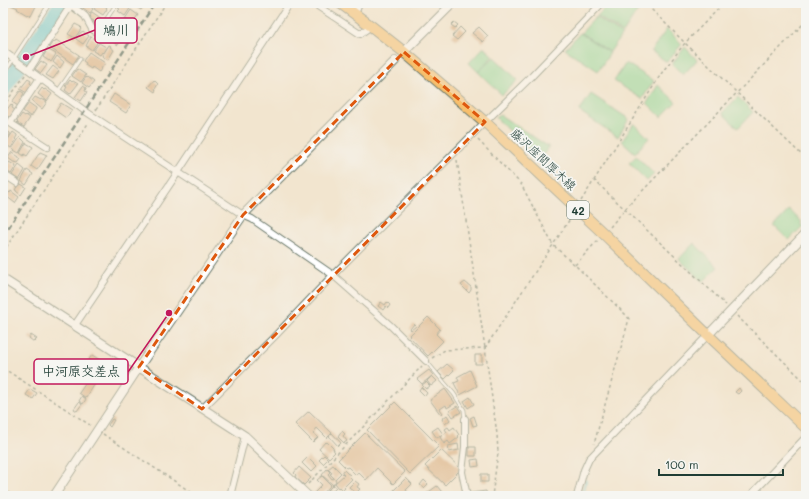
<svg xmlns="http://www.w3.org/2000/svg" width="809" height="499" font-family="Mali,'Klee One',sans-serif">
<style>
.green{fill:#88d898;stroke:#548a66}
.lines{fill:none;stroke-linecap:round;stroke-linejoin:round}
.stream{stroke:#5dc9d4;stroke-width:2.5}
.river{stroke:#5dc9d4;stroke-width:15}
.building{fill:#d6a574}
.service-casing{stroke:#69786a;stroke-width:4.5}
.minor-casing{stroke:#69786a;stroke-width:8}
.tertiary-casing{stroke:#69786a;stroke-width:10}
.primary-casing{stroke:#69786a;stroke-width:12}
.path{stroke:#69786a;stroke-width:1.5;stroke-dasharray:3 3;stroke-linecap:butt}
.service{stroke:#fff;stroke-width:3}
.minor{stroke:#fff;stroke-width:6}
.tertiary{stroke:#fff;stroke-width:8}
.primary{stroke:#f8bf6c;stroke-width:10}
.rail{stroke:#1f3d34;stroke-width:2.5;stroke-dasharray:6 3;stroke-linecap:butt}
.marked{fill:none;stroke:#de580e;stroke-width:3;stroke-dasharray:8 5;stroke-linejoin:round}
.labels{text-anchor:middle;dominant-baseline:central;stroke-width:3.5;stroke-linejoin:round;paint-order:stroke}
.shield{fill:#f6f6f2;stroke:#60746d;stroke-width:1}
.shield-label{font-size:11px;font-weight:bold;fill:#1f3d34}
.street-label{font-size:12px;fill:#1f3d34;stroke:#f6f6f2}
.leader{fill:none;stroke:#c2185b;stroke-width:1.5}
.callout-dot{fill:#c2185b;stroke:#f6f6f2;stroke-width:1.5}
.callout{fill:#f6f6f2;stroke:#c2185b;stroke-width:1.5}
.callout-label{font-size:13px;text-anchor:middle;font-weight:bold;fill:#1f3d34}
</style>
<rect width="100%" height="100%" fill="#f6f6f2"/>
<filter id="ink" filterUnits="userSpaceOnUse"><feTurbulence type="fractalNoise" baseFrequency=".025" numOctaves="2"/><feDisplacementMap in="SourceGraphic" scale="8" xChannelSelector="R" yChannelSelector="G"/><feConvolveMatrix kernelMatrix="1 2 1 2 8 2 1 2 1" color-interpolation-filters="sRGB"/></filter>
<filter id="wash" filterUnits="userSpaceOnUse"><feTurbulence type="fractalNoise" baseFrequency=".012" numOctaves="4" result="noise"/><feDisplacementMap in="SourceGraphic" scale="16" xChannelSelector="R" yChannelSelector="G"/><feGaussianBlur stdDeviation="0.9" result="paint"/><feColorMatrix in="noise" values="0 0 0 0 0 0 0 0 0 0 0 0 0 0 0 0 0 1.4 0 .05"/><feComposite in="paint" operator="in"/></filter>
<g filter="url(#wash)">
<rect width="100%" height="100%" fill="#f2e5cf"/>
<path class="green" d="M610,3H634L638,10L623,33L597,16Z
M596,17L622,34L610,52L581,33Z
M667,29L682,44L667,62L651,51Z
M580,33L610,53L598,71L565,49Z
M484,47L493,56L478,72L469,63Z
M685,47L697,60L683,75L672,64Z
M494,57L518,80L502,95L478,72Z
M626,63L654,81L642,99L614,81Z
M658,85L676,102L661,117L647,103Z
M591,94L629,119L618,137L579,111Z
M738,97L753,112L738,128L722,113Z
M500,115L549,147L540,159L496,118Z
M634,123L649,138L635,153L622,141Z
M636,156L654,174L647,181L629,163Z
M789,210L802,222L800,224L803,226L789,240L774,226Z
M694,243L718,267L703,282L679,259Z"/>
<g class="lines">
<path class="stream" d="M582,496L586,480"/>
<path class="river" d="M3,90L62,3"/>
</g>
<g id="blocks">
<path class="building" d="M6,3H36L37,4L31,16L28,14L27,15L17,9L18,8Z
M84,3L88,4L89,3L93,6L92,9H93L90,13L80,6L81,4L82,5Z
M98,3L107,7L106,8L107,9L103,15L94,9Z
M121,3H124L131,7L125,16L118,11L120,9L118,8Z
M130,3H141L144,5L141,10Z
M131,10L138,15L132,24L125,19Z
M92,12L102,19L97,25L93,22L94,21L90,19L91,17L90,16Z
M454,22L458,25L455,28L451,25Z
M75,24L81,27L80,28L81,29L75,38L68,34Z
M460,27L465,32L457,40L452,36Z
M479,27L488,36L483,42L472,33Z
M83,31L89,36L83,44L76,39L81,32H82Z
M111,31L118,36L119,35L123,38L118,45L107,38Z
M91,36L97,41L96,42L97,43L92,50L86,46Z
M56,40L79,55L73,64L49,47L53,42L54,43Z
M99,43L106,47L103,53L102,52L100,55L93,51Z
M109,45L111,46L110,47L114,50L108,60L102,56Z
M47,49L56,54L51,62L49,60V61L43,57L46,52L45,51Z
M89,52L105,63L99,72L92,67L91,69L85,65L86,63L83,61Z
M57,56L64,62L60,68L53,62Z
M3,57L6,58L7,59L5,67H3Z
M41,61L47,65L41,73L35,69Z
M53,66L59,71L53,79L46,75Z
M77,69L86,75L81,82L72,76Z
M86,77L87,78L88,77L94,82L89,88L82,83Z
M28,79L31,81L30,83L32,85L27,93L20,89Z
M70,80L72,82L73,81L78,84L70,94L65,90L67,87L65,86Z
M154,80L158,84L155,89L156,90L155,92L148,87Z
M83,86L86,88L85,91L87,92L81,101L75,97Z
M42,88L44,90L45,89L52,94L47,101L38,94Z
M20,91L24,93L22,97H23L22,99V100L18,106L12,102Z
M114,94L131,105L126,113L109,102Z
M35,97L41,100V99L44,101V100L47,102L42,109L32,101Z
M29,103L36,108V109L31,117L23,111Z
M61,103L72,110L66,118L56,111Z
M11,104L13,106L12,108L15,110L10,117L7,116L6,118L3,115Z
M22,114L25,116L26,115L30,118L24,127L17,123L18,122L17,121Z
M4,129L10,133V135L5,143L3,142V131Z
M13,132L17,135V136L15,139L16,140L11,148L5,144Z
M20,137L25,142L19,153L12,149Z
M26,143L33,147L27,156L24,154V156L20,153Z
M3,145L5,146L4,148L7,149L5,152L3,151Z
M12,152L19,157V158L21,159L18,163L15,162V163L8,158Z
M40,152L47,155L37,170L31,166Z
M9,162L16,166L11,174L6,171L7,169L5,168Z
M19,165L25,170L19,180L12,175Z
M27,170L33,174L26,185L21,181Z
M3,183L8,186L4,192L3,191Z
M19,183L26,187L21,195L16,191V190H15Z
M11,191L19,197L15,203L6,196L9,192L10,193Z
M465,282L471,287V290L469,293L461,285Z
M381,302L385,305L387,302L390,305L388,308L386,306L383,310L378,306Z
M428,317L440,329L436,334L443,341L428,356L409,336Z
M414,324L416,326L411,330L410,329Z
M31,335L37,339L34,342L29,338Z
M92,355L100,360L91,374L98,379L86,398L79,393L88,380L79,374Z
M475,355H482V364H475Z
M447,364L454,370L445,379L438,372Z
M429,370L433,375L422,384L417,379Z
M470,370L477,386L460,395L454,383L459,381L457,377Z
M432,376L437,381L431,386L427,381Z
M426,382L430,386L426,389L422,385Z
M421,387L427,393L425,396L419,390Z
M739,388L741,391L738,394L735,392Z
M30,389L37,393L33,399L26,395Z
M445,389L455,403L447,408L446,405L440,409L443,413L441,415L430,400Z
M82,396L86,399L83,404L79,401Z
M470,397L474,404L468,408L464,401Z
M79,402L82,404L77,411L74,409Z
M395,402L439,446L410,474L367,430Z
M457,406L461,412L453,417L449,411Z
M309,411L332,433L327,438L317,428L313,433L318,437L313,442L295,424Z
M447,415L450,420L445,424L442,419Z
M474,416L477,425L473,426L470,418Z
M112,419L114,420L110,427L108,425Z
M438,427L443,434L437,438L432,431Z
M448,427L450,430L454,427L459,435L458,436L459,437L450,444L448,441L444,444L440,437L447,432L445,429Z
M342,431L345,434L343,436L347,441L344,443L338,437Z
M332,433L341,443L338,446L329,436Z
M365,433L405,472L393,484L377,468L366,480L358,472L356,475L348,467L346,468L338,460Z
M325,442L326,443L327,442L333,448L334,451L335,452L329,458L319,449Z
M458,444L459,450L449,452L448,446Z
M469,447H476V456H469Z
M441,450L461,469L445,485L425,466Z
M324,455L328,459L323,464L319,460Z
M308,457L317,466L311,472L302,463Z
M478,459L479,466L472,467L471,460Z
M333,465L341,473L335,479L336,481L333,485L322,475L327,469L330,472L328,474L332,479L334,478L330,474L332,473L328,469Z
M299,467L311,478L304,485L295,477L296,475L294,473Z
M344,470L348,474H349L350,475L349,476L352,479L344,487L345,488L343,490L340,487L339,488L335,483L344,475L342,473Z
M481,474H488V482H481Z
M322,476L331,485L321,496L320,495L319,496H317L314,493L322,485L317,480Z
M406,478L412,484L406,490L408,493L405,496H390L389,495Z
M424,480L428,484L424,488L420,485Z
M355,481L359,484L357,487L360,489L356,493L349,487Z
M333,485L336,487L331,492L330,490L329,491L328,490Z
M437,486L445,496H428L426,494Z
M486,491L487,496H472L471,493Z"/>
</g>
</g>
<g filter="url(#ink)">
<use href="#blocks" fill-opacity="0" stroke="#69786a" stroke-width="1"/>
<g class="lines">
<defs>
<path id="service" d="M98,32L117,3
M3,75L50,3
M58,91L80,59
M426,361L454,394L464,410L465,419"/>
<path id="minor" d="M313,3L360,34L371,26
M355,14L359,4L358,3
M3,51L85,111L243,215L252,219L333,275L391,326L426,361
M29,70L71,5L85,16L92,29L105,37
M40,78L10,123L47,147
M3,174L17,183
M75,325L178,172L290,3
M202,409L275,336L333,275L485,122L532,76L602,3
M465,419V447L462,472L467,496
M230,496L245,436
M577,496L584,470L589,459L708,335
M750,496L806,437"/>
<path id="tertiary" d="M404,52L453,3
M3,279L245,436L308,496
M708,335L806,233
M54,496L139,367L243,215L395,61"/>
<path id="primary" d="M340,3L371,26L404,52L485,122L604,234L708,335L806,428"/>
</defs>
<use href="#service" class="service-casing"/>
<use href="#minor" class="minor-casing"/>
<use href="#tertiary" class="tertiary-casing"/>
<use href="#primary" class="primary-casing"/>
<path class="path" d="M642,3L647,5L685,43L806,159
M3,107L25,75
M96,110L166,3
M478,140L521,184L553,245L575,265L627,316L629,319L594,444
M457,160L485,348
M594,180L726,305
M581,201L663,71L685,43L724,3
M610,227L625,209L806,21
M3,252L89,122
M575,265L598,240
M737,316L806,383
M485,348L572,216
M432,358L445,350L485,348L497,434L498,453L492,496
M3,368L90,425
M103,434L197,496
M308,484L422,366
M3,489L13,496"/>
<use href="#service" class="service"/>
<use href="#minor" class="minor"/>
<use href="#tertiary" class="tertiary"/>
<use href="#primary" class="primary"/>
<path class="rail" d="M3,236L155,3"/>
</g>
</g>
<path d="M0 0H809V499H0ZM404,52L485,122L202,409L139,367L243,215Z" fill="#f2e5cf" fill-opacity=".55" fill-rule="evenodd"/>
<path class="marked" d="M404,52L485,122L202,409L139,367L243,215Z"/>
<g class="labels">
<rect class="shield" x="567" y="201" width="22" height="18" rx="3"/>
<g class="shield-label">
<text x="578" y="210">42</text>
</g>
<g class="street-label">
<text transform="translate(544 159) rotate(43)">藤沢座間厚木線</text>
</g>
</g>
<path class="leader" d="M26 57L95 30M169 313L128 372"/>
<g class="callout-dot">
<circle cx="26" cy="57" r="4"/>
<circle cx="169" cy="313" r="4"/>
</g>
<g class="callout">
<rect x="95" y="18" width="42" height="25" rx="4"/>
<rect x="34" y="359" width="94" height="25" rx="4"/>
</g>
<g class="callout-label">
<text x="116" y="35">鳩川</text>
<text x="81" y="376">中河原交差点</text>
</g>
<rect width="809" height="499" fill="none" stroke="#f6f6f2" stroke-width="16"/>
<path d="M659 469v6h124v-6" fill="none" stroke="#1f3d34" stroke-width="2"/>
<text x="665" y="469" font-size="12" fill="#1f3d34" stroke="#f6f6f2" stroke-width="3" paint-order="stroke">100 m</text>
</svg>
